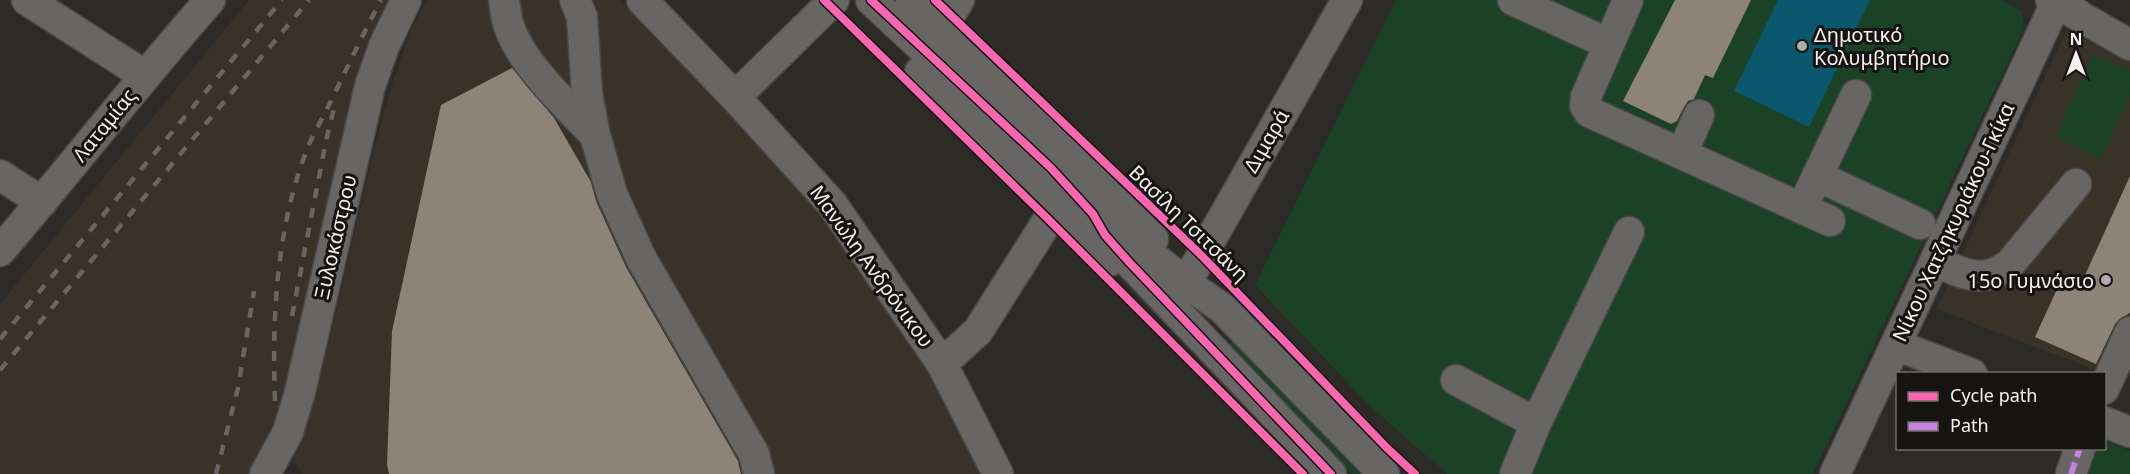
<svg xmlns="http://www.w3.org/2000/svg" width="2130" height="474" font-family="'Noto Sans',sans-serif">
<style>
.built{fill:#393228}
.green{fill:#1b4127}
.water{fill:#0b576d}
.building{fill:#8d8379}
.lines{fill:none;stroke-linecap:round;stroke-linejoin:round}
.minor-casing{stroke:#4a4846;stroke-width:33}
.minor{stroke:#676664;stroke-width:30}
.rail{stroke:#676663;stroke-width:4.5;stroke-dasharray:10 10;stroke-linecap:butt}
.quiet{stroke:#c483df;stroke-width:6;stroke-dasharray:12 6;stroke-linecap:butt}
.cycleway-casing{stroke:#161412;stroke-width:11}
.cycleway{stroke:#f766af;stroke-width:8}
.poi-dot{fill:#aeaca9;stroke:#161412;stroke-width:2}
.labels{text-anchor:middle;dominant-baseline:central;stroke-width:6;stroke-linejoin:round;paint-order:stroke}
.poi-label{font-size:20px;fill:#f4f1ee;stroke:#161412;text-anchor:start}
.street-label{font-size:20px;fill:#f4f1ee;stroke:#161412}
</style>
<rect width="100%" height="100%" fill="#2d2b28"/>
<path class="built" d="M249,0H394L284,399L266,444L250,474H0V304Z
M426,0H620L740,115L812,192L950,383L984,474H302L291,454L303,430L317,392L377,137L393,81L411,30Z
M2067,29L2130,57V313L2103,373L1937,309Z"/>
<path class="green" d="M1396,0H2003L2022,12L2024,28L1813,474H1447L1370,406L1255,285Z
M2093,55L2130,71V94L2101,158L2055,137Z
M1233,341L1344,456L1364,474H1352L1339,463L1227,347Z
M2105,441L2130,451V474H2083L2093,449L2104,448Z"/>
<path class="water" d="M1778,0H1870L1809,127L1734,91Z"/>
<path class="building" d="M1675,0H1751L1713,78L1705,75L1694,99L1688,101L1684,107L1677,121L1671,124L1623,101Z
M512,68L554,118L591,182L596,201L626,267L738,461L741,474H389L387,464L392,331L441,105Z
M2130,176V313L2121,318L2115,324L2096,364L2035,337L2063,276L2081,284Z"/>
<g class="lines">
<defs>
<path id="minor" d="M27,0L144,75
M504,0C505,8 506,16 508,23C519,62 567,106 595,135
M575,0L582,17L587,94L595,135L612,194L641,258L754,454L759,474
M642,0L735,97L832,204L942,364L998,474
M871,0L1051,168L1093,214L1105,235L1129,262L1331,474
M911,0L1153,239
M1513,0L1609,44L1586,97L1585,106L1589,112L1830,221
M2051,0L2130,45
M941,29L959,0
M1609,44L1628,0
M920,72L1109,261
M735,97L834,0
M1682,153L1699,115
M0,175L42,202
M1817,176L1920,224
M1802,208L1856,95
M1121,231L1186,283L1222,308L1384,474
M0,251C71,168 138,82 210,0
M1935,261C1963,274 1983,285 2010,264L2076,184
M1186,283L1347,0
M1896,345L1972,374
M942,364L978,331L1055,209
M1456,380L1536,423
M2104,389L2130,332
M2104,422L2130,432
M265,474L288,432L300,392L370,86L384,46L406,0
M1515,474L1536,423L1629,232
M1835,474L2056,3
M2071,474L2080,448"/>
</defs>
<use href="#minor" class="minor-casing"/>
<use href="#minor" class="minor"/>
<path class="rail" d="M2080,0L2130,32
M292,316L326,141L335,104
M0,339L282,0
M0,370L309,0
M275,401C272,318 276,231 306,152C312,136 322,119 330,103C347,68 363,34 381,0
M216,474L238,388L254,291"/>
<path class="quiet" d="M2071,474L2080,448"/>
<defs>
<path id="cycleway" d="M824,0L1049,220L1303,474
M871,0L1051,168L1093,214L1105,235L1129,262L1331,474
M935,0L1201,255L1387,448L1415,474"/>
</defs>
<use href="#cycleway" class="cycleway-casing"/>
<use href="#cycleway" class="cycleway"/>
</g>
<g class="poi-dot">
<circle cx="1802" cy="46" r="6"/>
<circle cx="2106" cy="280" r="6"/>
</g>
<g class="labels">
<g class="poi-label">
<text x="1814" y="34">Δημοτικό<tspan x="1814" dy="23">Κολυμβητήριο</tspan></text>
<text x="2094" y="280" text-anchor="end">15ο Γυμνάσιο</text>
</g>
<g class="street-label">
<text transform="translate(104 125) rotate(-51)">Λαταμίας</text>
<text transform="translate(1266 141) rotate(-60)">Διμαρά</text>
<text transform="translate(1953 222) rotate(-65)">Νίκου Χατζηκυριάκου-Γκίκα</text>
<text transform="translate(1189 223) rotate(44)">Βασίλη Τσιτσάνη</text>
<text transform="translate(335 237) rotate(-77)">Ξυλοκάστρου</text>
<text transform="translate(872 266) rotate(54)">Μανώλη Ανδρόνικου</text>
</g>
</g>
<rect x="1896" y="372" width="210" height="78" fill="#161412" stroke="#6f6c6a" stroke-width="1.5"/>
<rect x="1908" y="392" width="30" height="9" fill="#f766af" stroke="#6f6c6a" stroke-width="1.5"/>
<text x="1950" y="402" font-size="18" fill="#f4f1ee">Cycle path</text>
<rect x="1908" y="422" width="30" height="9" fill="#c483df" stroke="#6f6c6a" stroke-width="1.5"/>
<text x="1950" y="432" font-size="18" fill="#f4f1ee">Path</text>
<g transform="translate(2076 54)" stroke="#161412" stroke-width="4.5" paint-order="stroke">
<path d="M0-4.5L10 22L0 15L-10 22Z" fill="#f4f1ee"/>
<text y="-9" font-size="16" font-weight="bold" text-anchor="middle" fill="#f4f1ee">N</text>
</g>
</svg>
